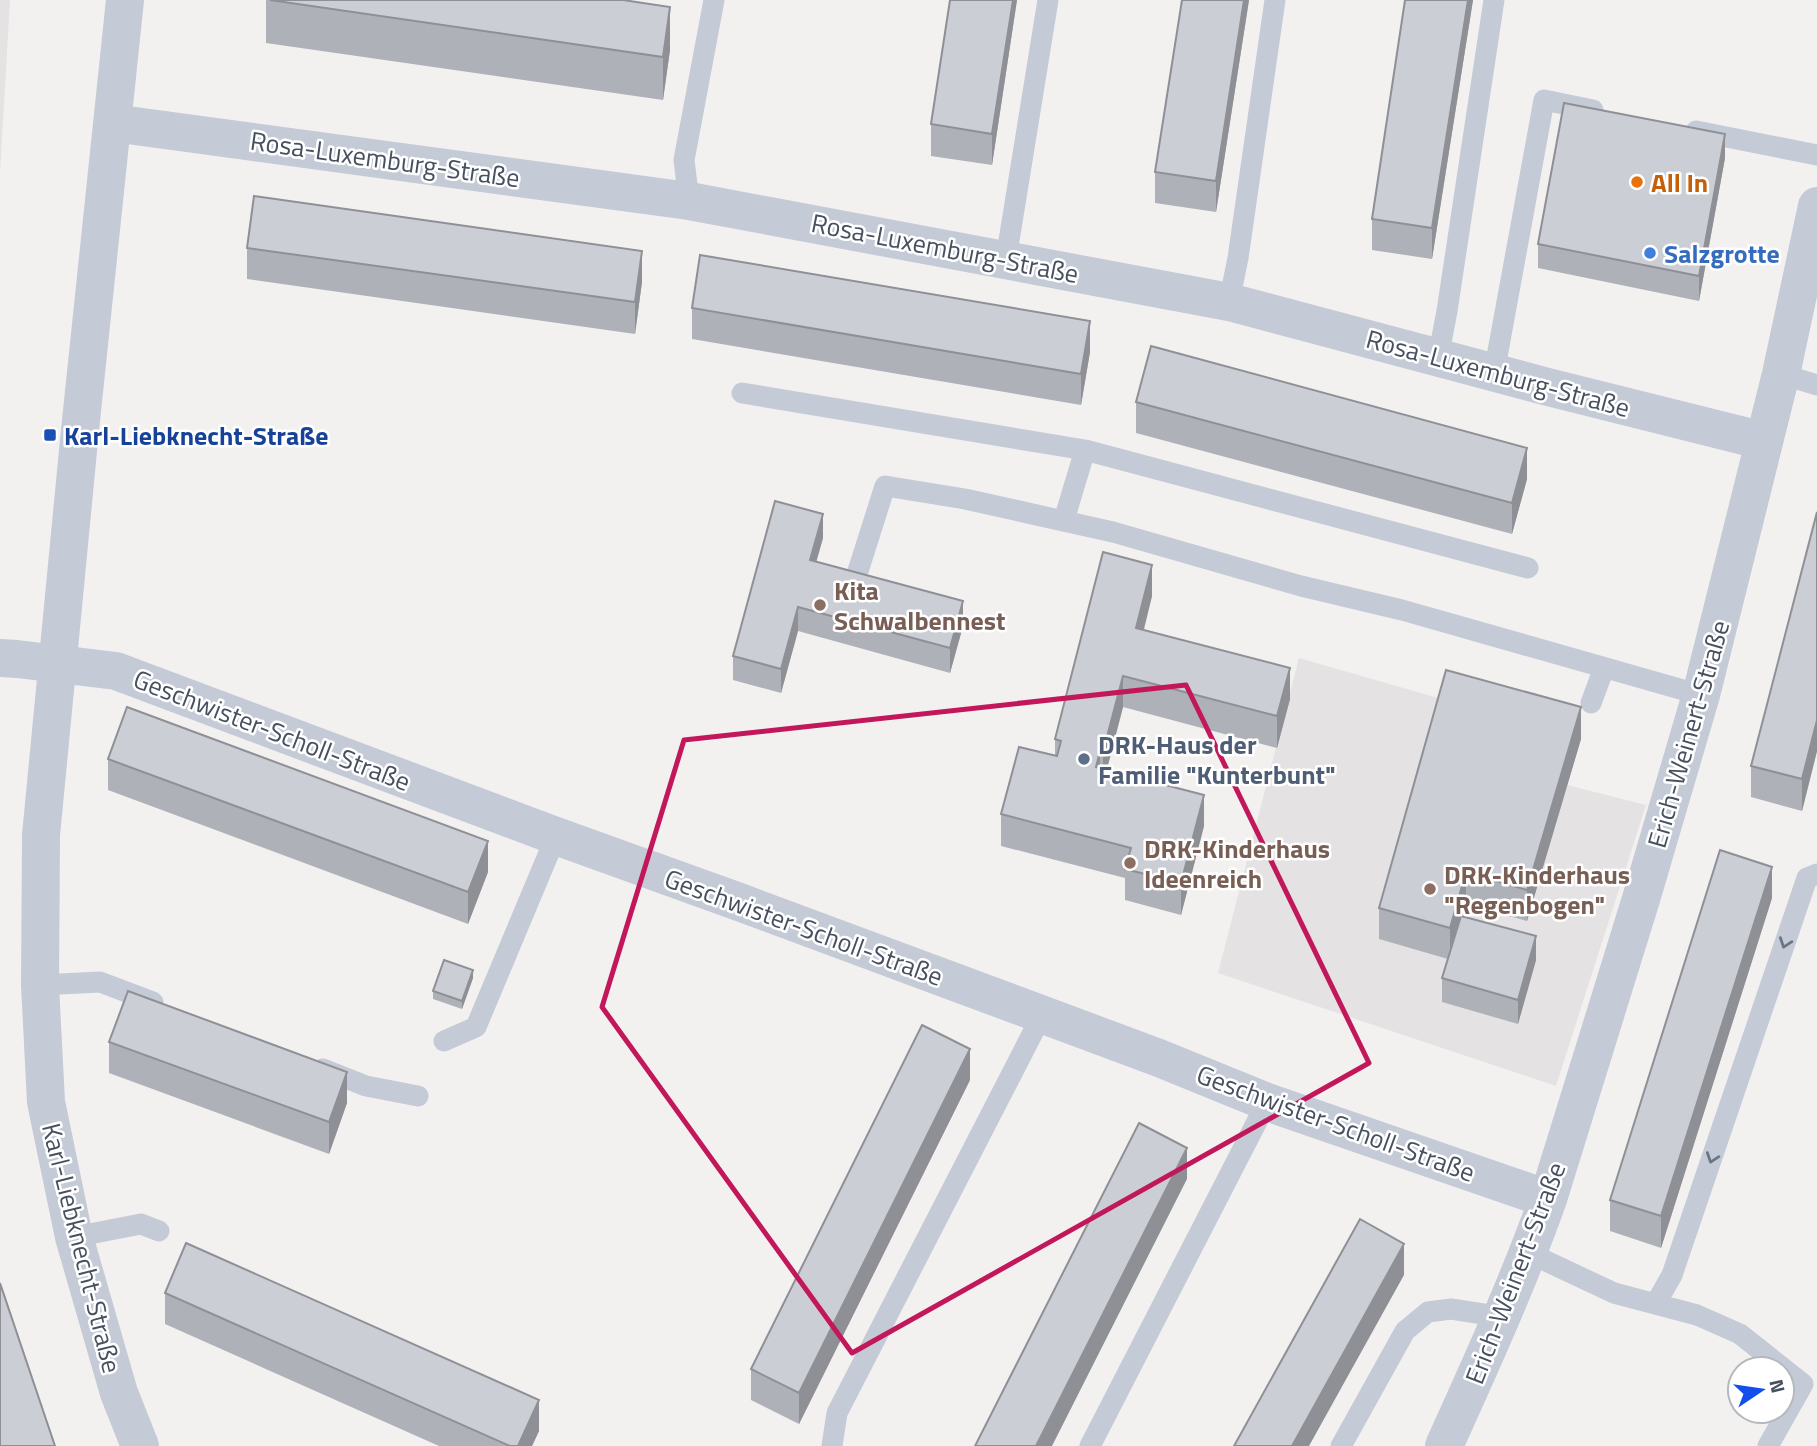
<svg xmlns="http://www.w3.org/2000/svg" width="1817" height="1446" font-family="'Titillium Web',sans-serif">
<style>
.education{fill:#e4e2e2}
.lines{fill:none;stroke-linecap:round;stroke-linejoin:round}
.lane{stroke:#c4cad6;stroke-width:21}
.street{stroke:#c4cad6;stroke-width:38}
.wall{fill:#afb1b8}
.shaded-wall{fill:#8f9096}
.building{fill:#ccced6;stroke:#8f9096;stroke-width:2}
.oneway{stroke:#6c7583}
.marked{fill:none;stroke:#c2185b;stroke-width:5;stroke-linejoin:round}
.food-dot{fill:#e8710a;stroke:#fff;stroke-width:2.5}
.shop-dot{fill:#3f7fe0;stroke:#fff;stroke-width:2.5}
.transit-dot{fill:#1a4fb4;stroke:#fff;stroke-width:2.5}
.education-dot{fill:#8d6e63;stroke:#fff;stroke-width:2.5}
.service-dot{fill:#5c6f8a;stroke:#fff;stroke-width:2.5}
.labels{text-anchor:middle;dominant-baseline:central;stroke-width:5;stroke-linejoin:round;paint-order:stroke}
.street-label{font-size:26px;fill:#47505f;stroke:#fff}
.food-label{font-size:26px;font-weight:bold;fill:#c56008;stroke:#fff;text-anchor:start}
.shop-label{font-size:26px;font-weight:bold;fill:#366cbe;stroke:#fff;text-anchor:start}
.transit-label{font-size:26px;font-weight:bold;fill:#164399;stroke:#fff;text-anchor:start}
.education-label{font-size:26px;font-weight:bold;fill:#785e54;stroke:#fff;text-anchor:start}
.service-label{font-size:26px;font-weight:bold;fill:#4e5e75;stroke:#fff;text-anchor:start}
</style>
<rect width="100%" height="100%" fill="#f3f1f0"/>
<path class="education" d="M0,0H10L0,173Z
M1299,658L1581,739L1567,785L1646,805L1556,1086L1218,973Z"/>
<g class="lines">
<path class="lane" d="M1696,131L1817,155
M689,201L684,160L714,0
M1006,259L1048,0
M1229,302L1238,258L1275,0
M1438,358L1447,311L1494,0
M1494,373L1544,100L1593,110
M1781,374L1817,385
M742,393L1085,450L1528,568
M1064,520L1085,450
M852,590L885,486L965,499L1113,532L1301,586L1402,610L1701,695
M1591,703L1604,668
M40,985L100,982L153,1002
M444,1041L476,1027L556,836
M323,1069L366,1086L418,1096
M74,1237L141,1224L159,1231
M1529,1253L1614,1293L1697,1315L1740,1334L1803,1384L1768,1446
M1656,1303L1672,1275L1807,878L1817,874
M832,1446L837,1413L1042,1015
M1090,1446L1267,1102
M1341,1446L1405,1331L1428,1312L1451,1309L1503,1317"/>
<path class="street" d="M125,0L80,430L41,835L40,985L46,1102L74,1237L119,1393L140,1446
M113,123L689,201L1229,302L1548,387L1764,441
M0,658L17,659L116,671L556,836L742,903L1159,1058L1267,1102L1548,1199
M1444,1446C1481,1364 1518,1283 1548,1199L1641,899L1701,695L1781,374L1817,206"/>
</g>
<path class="wall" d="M266,0H623L670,50L663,100L266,43Z
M950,0H1017L992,165L931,156V124Z
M1249,0L1216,212L1155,203V172Z
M1405,0H1473L1432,259L1372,250V219Z
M1725,158L1699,301L1538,268V244Z
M247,248L642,282L635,334L247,279Z
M692,308L1090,352L1081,405L692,339Z
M1136,402L1527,479L1512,534L1136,433Z
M1817,512V751L1802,811L1751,797V766Z
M823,538L816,562L963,626L950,673L798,631L781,693L733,680V656Z
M1152,596L1144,630L1290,699L1277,748L1123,707L1107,770L1204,826L1181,915L1125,900V878L1001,846V814L1055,756V739Z
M1581,739L1527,921L1466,904L1462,916L1536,960L1518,1024L1442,1002V978L1448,959L1379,939V908Z
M108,759L488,872L468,924L108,790Z
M1772,898L1661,1248L1610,1231V1200Z
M473,978L462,1009L433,999V991Z
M109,1042L347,1103L329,1154L109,1073Z
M970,1080L799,1424L751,1400V1369Z
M165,1293L539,1431L532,1446H439L165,1324Z"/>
<path class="shaded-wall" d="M1013,0H1017L992,165V134Z
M1244,0H1249L1216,212V181Z
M1468,0H1473L1432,259V228Z
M670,7V50L663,100V57Z
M1725,134V158L1699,301V276Z
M642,251V282L635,334V302Z
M1090,321V352L1081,405V374Z
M1527,448V479L1512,534V503Z
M823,514V538L810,584V560Z
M1152,565V596L1136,659V628Z
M963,601V626L950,673V648Z
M798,607V631L781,693V669Z
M1290,668V699L1277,748V716Z
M1123,676V707L1103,783V752Z
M1581,707V739L1527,921V890Z
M1817,720V751L1802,811V779Z
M1100,751V782L1096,767Z
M1204,795V826L1181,915V883Z
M488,841V872L468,924V892Z
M1772,867V898L1661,1248V1216Z
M1466,872V904L1450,959V928Z
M1536,936V960L1518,1024V1000Z
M473,970V978L462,1009V1001Z
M970,1049V1080L799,1424V1393Z
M347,1072V1103L329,1154V1122Z
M1187,1148V1179L1052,1446H1036Z
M1404,1244V1275L1309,1446H1292Z
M539,1400V1431L532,1446H518Z"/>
<path class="building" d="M270,0H623L670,7L663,57Z
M950,0H1013L992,134L931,124Z
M1182,0H1244L1216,181L1155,172Z
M1405,0H1468L1432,228L1372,219Z
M1564,103L1725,134L1699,276L1538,244Z
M254,196L642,251L635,302L247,248Z
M700,255L1090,321L1081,374L692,308Z
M1151,346L1527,448L1512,503L1136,402Z
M775,501L823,514L810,560L963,601L950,648L798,607L781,669L733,656Z
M1817,512V720L1802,779L1751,766Z
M1103,552L1152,565L1136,628L1290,668L1277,716L1123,676L1103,752L1100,751L1096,767L1204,795L1181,883L1125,869L1131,848L1001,814L1019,747L1057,756L1061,741L1055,739Z
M1446,670L1581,707L1527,890L1466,872L1450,928L1379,908Z
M127,707L488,841L468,892L108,759Z
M1720,850L1772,867L1661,1216L1610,1200Z
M1461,916L1536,936L1518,1000L1442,978Z
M444,960L473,970L462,1001L433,991Z
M128,991L347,1072L329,1122L109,1042Z
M922,1025L970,1049L799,1393L751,1369Z
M1139,1123L1187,1148L1036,1446H975Z
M1360,1219L1404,1244L1292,1446H1234Z
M186,1243L539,1400L518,1446H510L165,1293Z
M0,1283L55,1446H0Z"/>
<defs><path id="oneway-chevron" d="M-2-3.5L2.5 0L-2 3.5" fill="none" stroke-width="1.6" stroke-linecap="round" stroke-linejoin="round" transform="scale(1.75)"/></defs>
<g class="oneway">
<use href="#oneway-chevron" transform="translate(1785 943) rotate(109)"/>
<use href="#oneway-chevron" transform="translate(1712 1158) rotate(109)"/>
</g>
<path class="marked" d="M1186,685L1369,1063L852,1353L602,1007L684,740Z"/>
<circle class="food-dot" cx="1637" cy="182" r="7"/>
<circle class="shop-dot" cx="1650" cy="253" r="7"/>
<rect class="transit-dot" x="43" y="428" width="14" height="14" rx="3.5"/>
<g class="education-dot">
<circle cx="820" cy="605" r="7"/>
<circle cx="1130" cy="863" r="7"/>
<circle cx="1430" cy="889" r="7"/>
</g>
<circle class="service-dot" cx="1084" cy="759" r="7"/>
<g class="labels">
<g class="street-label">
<text transform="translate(385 159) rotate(8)">Rosa-Luxemburg-Straße</text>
<text transform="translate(945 248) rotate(11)">Rosa-Luxemburg-Straße</text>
<text transform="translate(1498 373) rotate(15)">Rosa-Luxemburg-Straße</text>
<text transform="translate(272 730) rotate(21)">Geschwister-Scholl-Straße</text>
<text transform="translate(1688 734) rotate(-74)">Erich-Weinert-Straße</text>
<text transform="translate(804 927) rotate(20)">Geschwister-Scholl-Straße</text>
<text transform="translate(1336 1123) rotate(20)">Geschwister-Scholl-Straße</text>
<text transform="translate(82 1248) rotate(76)">Karl-Liebknecht-Straße</text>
<text transform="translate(1515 1273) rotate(-69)">Erich-Weinert-Straße</text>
</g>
<g class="food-label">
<text x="1651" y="182">All In</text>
</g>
<g class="shop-label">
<text x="1664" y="253">Salzgrotte</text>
</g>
<g class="transit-label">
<text x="64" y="435">Karl-Liebknecht-Straße</text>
</g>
<g class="education-label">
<text x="834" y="590">Kita<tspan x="834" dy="30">Schwalbennest</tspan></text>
<text x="1144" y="848">DRK-Kinderhaus<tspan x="1144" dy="30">Ideenreich</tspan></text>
<text x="1444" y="874">DRK-Kinderhaus<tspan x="1444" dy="30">"Regenbogen"</tspan></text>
</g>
<g class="service-label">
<text x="1098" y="744">DRK-Haus der<tspan x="1098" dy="30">Familie "Kunterbunt"</tspan></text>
</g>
</g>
<g transform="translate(1761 1390) rotate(77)"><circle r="33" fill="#ffffff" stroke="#b5b9bf" stroke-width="2"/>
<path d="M0-5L12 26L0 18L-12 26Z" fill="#124eeb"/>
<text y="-10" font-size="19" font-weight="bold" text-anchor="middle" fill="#47505f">N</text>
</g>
</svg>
